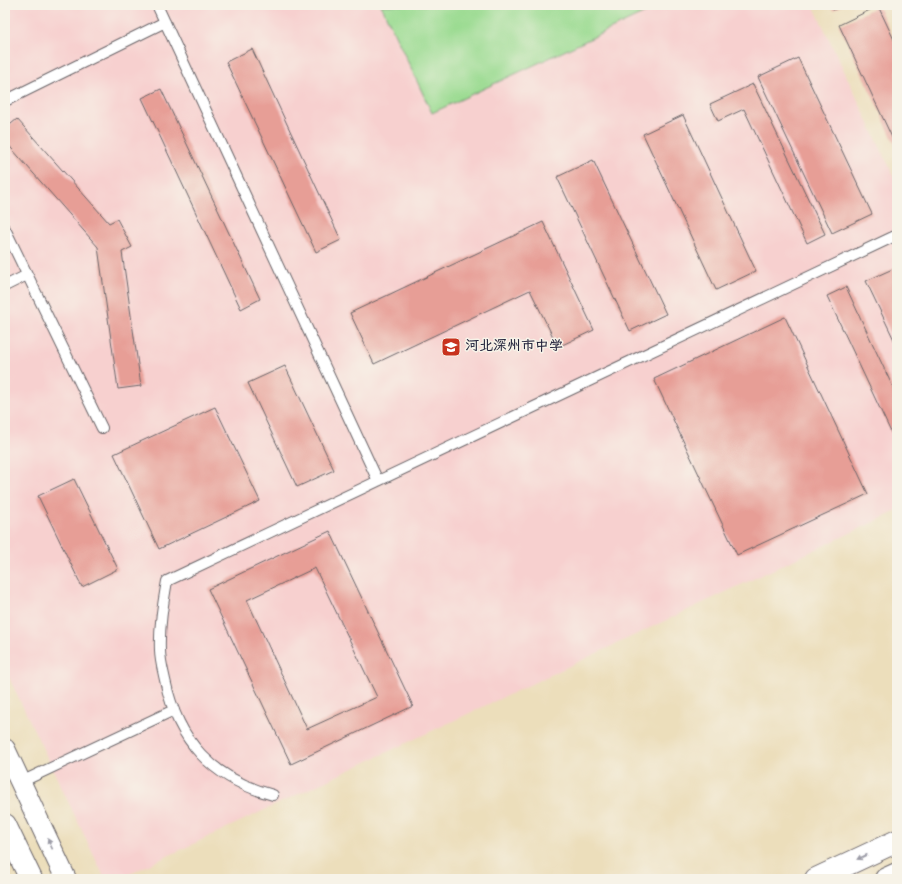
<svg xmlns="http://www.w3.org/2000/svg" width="902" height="884" font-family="Dekko,'LXGW WenKai TC',sans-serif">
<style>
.built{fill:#f7d0cf}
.green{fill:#9bdb92;stroke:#5e7e66}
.building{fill:#e79e96;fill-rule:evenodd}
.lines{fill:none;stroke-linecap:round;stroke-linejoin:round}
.service-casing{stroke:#696468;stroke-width:12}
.minor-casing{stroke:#696468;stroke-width:22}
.tertiary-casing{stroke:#696468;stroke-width:24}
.secondary-casing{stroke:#696468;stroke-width:24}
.service{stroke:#fff;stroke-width:10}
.minor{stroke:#fff;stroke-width:20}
.tertiary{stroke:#fff;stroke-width:22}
.secondary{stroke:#fff;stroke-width:22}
.oneway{fill:#9c9ca7}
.labels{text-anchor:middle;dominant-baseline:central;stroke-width:3;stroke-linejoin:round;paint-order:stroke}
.poi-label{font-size:14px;font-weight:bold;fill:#22223b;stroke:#f7f3e8;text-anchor:start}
</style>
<rect width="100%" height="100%" fill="#f7f3e8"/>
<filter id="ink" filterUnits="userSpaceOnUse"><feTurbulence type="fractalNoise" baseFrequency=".025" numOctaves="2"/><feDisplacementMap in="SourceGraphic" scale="8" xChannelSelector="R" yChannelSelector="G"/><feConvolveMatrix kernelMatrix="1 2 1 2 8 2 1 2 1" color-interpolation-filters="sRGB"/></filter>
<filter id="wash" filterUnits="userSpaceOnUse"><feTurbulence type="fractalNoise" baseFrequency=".012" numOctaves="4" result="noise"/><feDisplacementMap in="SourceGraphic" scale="16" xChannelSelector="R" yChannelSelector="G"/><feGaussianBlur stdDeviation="0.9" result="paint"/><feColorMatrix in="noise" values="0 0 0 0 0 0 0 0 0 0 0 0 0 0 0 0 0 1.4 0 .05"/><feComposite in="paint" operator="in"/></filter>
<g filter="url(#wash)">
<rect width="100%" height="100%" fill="#ecdebb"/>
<path class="built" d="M5,5H813L897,183V511L119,879H105L5,669Z"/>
<path class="green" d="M381,5H662L432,113Z"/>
<g id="blocks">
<path class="building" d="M831,5H843L833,10Z
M878,6L897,46V148L839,25Z
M252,49L341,240L316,252L226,62Z
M798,58L872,214L832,233L758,77Z
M753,84L825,234L807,243L744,109L718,121L710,104Z
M161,89L260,299L241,309L142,98Z
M683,115L756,271L716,290L643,134Z
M17,119L109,223L117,219L132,247L122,252L141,386L118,389L98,247L5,141V129Z
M593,160L666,314L630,331L557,177Z
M543,222L594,330L558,347L530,290L374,364L350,313Z
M897,267V346L866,281Z
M846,287L897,396V445L827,296Z
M785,317L868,494L737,555L654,379Z
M285,366L334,470L297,487L248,383Z
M215,407L260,501L159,549L114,454Z
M74,479L118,569L82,587L38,496Z
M330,531L413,706L291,764L208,589ZM315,568L377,697L307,729L247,600Z"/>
</g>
</g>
<g filter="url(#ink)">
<use href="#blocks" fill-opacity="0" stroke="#696468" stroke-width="1"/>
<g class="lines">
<defs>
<path id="service" d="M157,5L378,481
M5,101L165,22
M5,229L102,428
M5,286L27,275
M21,782L174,710
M273,795C213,779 178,742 165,680C163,671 160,660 160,650C159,627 163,604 167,581L897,235"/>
<path id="minor" d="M5,749L66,879"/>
<path id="tertiary" d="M816,879L897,841
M886,879L897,874"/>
<path id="secondary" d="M5,825L31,879"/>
</defs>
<use href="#service" class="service-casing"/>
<use href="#minor" class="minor-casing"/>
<use href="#tertiary" class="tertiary-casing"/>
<use href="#secondary" class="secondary-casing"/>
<use href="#service" class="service"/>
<use href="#minor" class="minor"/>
<use href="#tertiary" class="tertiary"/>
<use href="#secondary" class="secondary"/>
</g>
<defs><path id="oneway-solid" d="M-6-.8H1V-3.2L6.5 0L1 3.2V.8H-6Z"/></defs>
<g class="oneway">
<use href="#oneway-solid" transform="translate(50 844) rotate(-115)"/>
<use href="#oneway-solid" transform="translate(862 857) rotate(155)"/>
</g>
</g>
<defs>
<symbol id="school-square" viewBox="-11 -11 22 22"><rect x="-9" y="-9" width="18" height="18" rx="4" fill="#c8321e" stroke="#f7f3e8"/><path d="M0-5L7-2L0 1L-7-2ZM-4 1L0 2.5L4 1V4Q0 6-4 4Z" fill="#fff"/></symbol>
</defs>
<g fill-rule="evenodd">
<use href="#school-square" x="440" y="336" width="22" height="22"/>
</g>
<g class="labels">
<g class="poi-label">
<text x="465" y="347">河北深州市中学</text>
</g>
</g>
<rect width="902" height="884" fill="none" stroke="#f7f3e8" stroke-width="20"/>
</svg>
